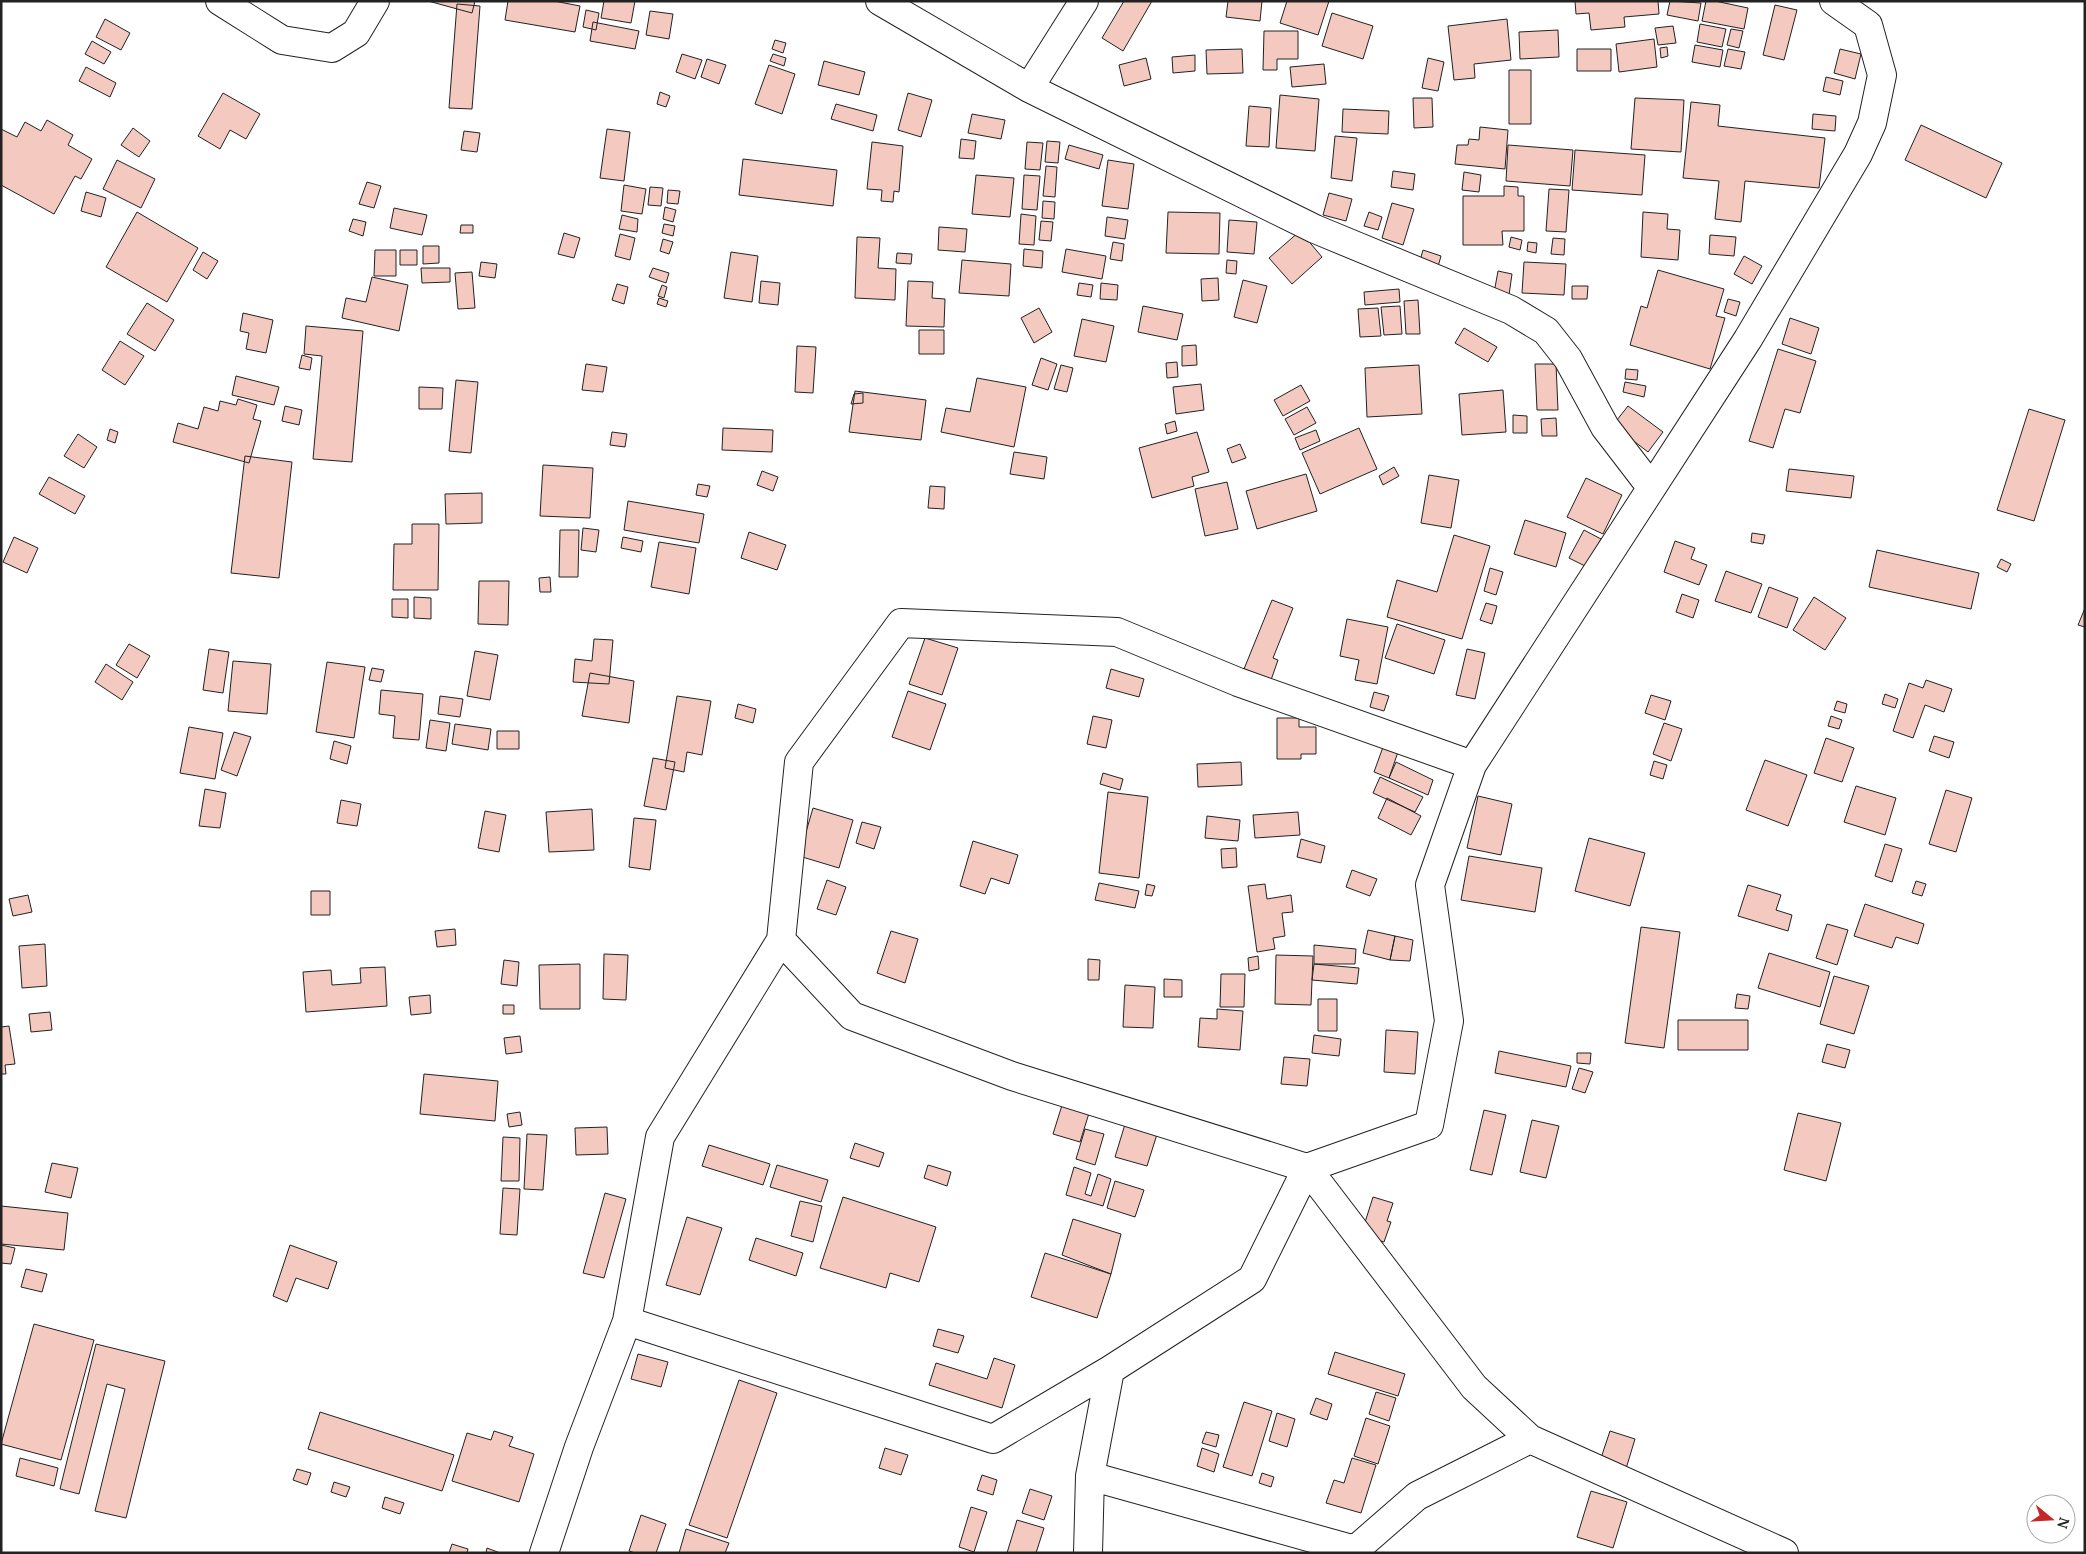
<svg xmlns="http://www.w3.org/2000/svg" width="2086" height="1554" font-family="'PT Serif',serif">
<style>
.building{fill:#f3c9c0;stroke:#222}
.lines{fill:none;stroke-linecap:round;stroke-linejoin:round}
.minor-casing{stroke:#222;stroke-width:30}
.minor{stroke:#fff;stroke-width:28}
</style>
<rect width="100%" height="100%" fill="#fff"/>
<path class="building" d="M428,1H475L472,13Z
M508,1H554L580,6L575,32L505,20Z
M604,1H635L631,23L601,18Z
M1124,1H1152L1123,51L1102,38Z
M1228,1H1262L1260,21L1226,17Z
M1287,1H1329L1318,35L1280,23Z
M1575,1H1658L1659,14L1624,17L1625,27L1591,30L1589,13L1576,14Z
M1670,1L1701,3L1698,21L1667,15Z
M1706,1H1715L1748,8L1744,29L1702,21Z
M457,4L480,6L472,109L449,108Z
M1775,5L1797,10L1784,60L1763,55Z
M586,10L599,13L596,30L583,27Z
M650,11L673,14L669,39L646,35Z
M1332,13L1373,26L1363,59L1322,46Z
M105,19L130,33L121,50L96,37Z
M1507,19L1511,60L1474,64L1475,78L1454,80L1448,26Z
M593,22L639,31L635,49L590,41Z
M1700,24L1726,29L1722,47L1697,42Z
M1673,26L1676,43L1658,45L1655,28Z
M1731,29L1743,31L1739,48L1727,45Z
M1558,30L1559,57L1520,59L1519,32Z
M1264,31H1298V59H1277V70H1263Z
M1654,39L1657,67L1619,72L1616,44Z
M775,40L786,43L783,53L772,49Z
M92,41L111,52L104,64L85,54Z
M1695,45L1723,50L1720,67L1692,62Z
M1667,47L1668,56L1661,58L1660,48Z
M1242,49L1243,73L1207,74L1206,50Z
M1577,49H1611V71H1577Z
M1728,49L1745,52L1741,69L1724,66Z
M1840,49L1861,54L1855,79L1834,73Z
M682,54L702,60L695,79L676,72Z
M773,54L786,58L784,66L770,61Z
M1195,55V71L1173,73L1172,57Z
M1146,58L1151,79L1124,86L1119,65Z
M1428,58L1444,62L1438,91L1422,88Z
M707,59L726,65L719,84L701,77Z
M824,61L865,72L859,95L818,85Z
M1324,64L1326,84L1292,87L1290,67Z
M769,65L795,74L782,114L755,104Z
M86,67L116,83L110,97L79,81Z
M1509,70H1531V124H1509Z
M1826,77L1843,81L1840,95L1823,91Z
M660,92L670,96L666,107L657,104Z
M223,93L260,114L246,139L230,130L220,149L198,136Z
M908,93L932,100L921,137L898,130Z
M1280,95L1319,99L1315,151L1276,148Z
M1413,98H1432L1433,127L1414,128Z
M1635,98L1684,100L1681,152L1631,149Z
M1691,102L1720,105L1718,126L1825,138L1819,188L1745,181L1741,222L1715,219L1719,181L1683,178Z
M836,104L877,115L873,131L831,119Z
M1249,106L1271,108L1269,147L1246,146Z
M1343,109L1389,111L1388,134L1342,132Z
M972,114L1005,120L1001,139L968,133Z
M1813,114L1836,116L1835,131L1812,129Z
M47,120L73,135L68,145L92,159L81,179L75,176L54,214L1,185V129L17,137L25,122L41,131Z
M1921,125L2002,163L1986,198L1905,160Z
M1480,127L1508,130L1505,169L1455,164L1457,145H1468L1469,139L1479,140Z
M133,128L150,141L139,157L121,145Z
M607,129L630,132L624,181L600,178Z
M464,131L480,133L477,152L461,150Z
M1335,136L1357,138L1352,181L1331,178Z
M961,139L976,141L974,159L959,158Z
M1047,141L1060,142L1058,163L1045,162Z
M872,142L903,146L899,192L894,191L893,202L881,201L882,190L867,189Z
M1027,142L1043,143L1040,170L1025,169Z
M1069,145L1103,155L1099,169L1065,159Z
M1508,145L1573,150L1570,186L1506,181Z
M1575,150L1645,155L1642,195L1572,190Z
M743,159L837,170L833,206L739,195Z
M117,160L155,179L141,208L103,189Z
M1108,160L1134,164L1128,209L1102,206Z
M1046,166L1057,167L1055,197L1043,196Z
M1393,171L1415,174L1413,190L1391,187Z
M1464,172L1481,175L1479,192L1462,190Z
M976,175L1014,178L1010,217L972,214Z
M1024,175L1040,176L1037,210L1022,209Z
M367,182L381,186L374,208L359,204Z
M624,185L646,189L642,214L621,211Z
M1504,186L1518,187V196H1524V231H1502L1503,245H1463V196H1504Z
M650,187L663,188L661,206L648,205Z
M1549,189L1569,190L1566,232L1546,231Z
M668,190L680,191L678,204L667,203Z
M86,192L106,198L101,217L81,211Z
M1329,193L1352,199L1346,221L1323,215Z
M1043,201L1055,202L1054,219L1042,218Z
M1392,203L1414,209L1403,245L1382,238Z
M665,207L676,210L673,222L663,219Z
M394,208L427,215L422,235L390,228Z
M137,212L198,248L167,302L106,267Z
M1168,212L1220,213L1219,254L1166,253Z
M1369,212L1382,217L1378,230L1364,226Z
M1643,212L1668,214L1667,229L1680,230L1678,260L1641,257Z
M1021,214L1036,216L1034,245L1019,244Z
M622,215L638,219L637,232L619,229Z
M1107,217L1128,220L1125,239L1105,236Z
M353,219L366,222L363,236L349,231Z
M1229,220L1257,222L1254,254L1227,252Z
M1041,221L1053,222L1051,241L1039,240Z
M664,224L675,226L673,236L662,233Z
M461,225H473V233H460Z
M939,227L967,229L965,252L938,250Z
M1300,231L1322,257L1292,284L1269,258Z
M564,233L580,238L574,258L558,254Z
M620,234L635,238L630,260L615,256Z
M1710,235L1736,237L1734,256L1709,254Z
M857,237L880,238L878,268L896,269L895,300L855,298Z
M1511,237L1522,240L1520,250L1509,247Z
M1553,238L1565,239L1564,255L1551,254Z
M663,239L673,242L669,254L660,251Z
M1113,242L1124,244L1122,261L1110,259Z
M1528,242L1537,243L1536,253L1527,251Z
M423,246H439V263L423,264Z
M1024,249L1043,251L1042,268L1023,266Z
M1066,249L1106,256L1102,279L1062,272Z
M375,250H396V276H374Z
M400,250H417V265H400Z
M1423,250L1441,256L1437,270L1419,264Z
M203,252L218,261L207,279L193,270Z
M731,252L758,256L752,302L724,298Z
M897,253L912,254L911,264L896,263Z
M1744,256L1762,266L1752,284L1734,274Z
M962,260L1011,264L1009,296L959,293Z
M1227,260L1237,261L1236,274L1226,273Z
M481,262L497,264L495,278L479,276Z
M1524,262L1566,264L1564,295L1522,293Z
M421,268H450V282L422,283Z
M653,268L669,273L666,283L649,277Z
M1658,270L1724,289L1716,316L1725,318L1710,369L1630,345L1641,306L1647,308Z
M1498,271L1512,274L1509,295L1494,293Z
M472,272L475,308L458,309L455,273Z
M372,277L408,285L399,331L342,318L346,298L366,302Z
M1218,278L1219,300L1202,301L1201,279Z
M1243,280L1267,286L1257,323L1234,317Z
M761,281L780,283L778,305L759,303Z
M908,281L933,282L932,298L945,299L944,327L906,326Z
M1079,283L1093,285L1091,297L1077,295Z
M1101,283L1118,285L1117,300L1100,299Z
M617,284L628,287L624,304L612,300Z
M662,285L667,287L664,298L658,296Z
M1572,286H1588L1587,299H1572Z
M1399,289L1400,302L1365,305L1364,292Z
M659,298L668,301L666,307L657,304Z
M1728,299L1740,302L1736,316L1724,312Z
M1418,300L1420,334H1406L1404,301Z
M147,303L174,320L155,351L127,334Z
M1143,306L1183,314L1177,340L1138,332Z
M1400,306L1402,334L1384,335L1381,307Z
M1039,308L1052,332L1034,343L1021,318Z
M1378,308L1381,336L1360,337L1358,309Z
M243,313L273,320L266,353L246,349L249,333L240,331Z
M1790,318L1819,328L1811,354L1782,344Z
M1082,319L1114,326L1106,362L1074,356Z
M306,326L363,331L352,462L313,459L322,356L304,354Z
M1464,328L1497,347L1488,362L1455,343Z
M919,330H944V354H919Z
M120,341L144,356L125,385L102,370Z
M1196,345L1197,365L1182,366V346Z
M797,346L816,347L813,393L795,392Z
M1778,349L1816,361L1800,413L1785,409L1773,448L1749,441Z
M302,355L312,358L310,370L299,368Z
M1041,358L1057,364L1048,390L1032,385Z
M1177,362L1178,377L1167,378L1166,363Z
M586,364L607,367L603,392L582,390Z
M1535,364H1556L1558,410H1537Z
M1061,365L1073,368L1067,392L1054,389Z
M1419,365L1422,414L1367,417L1365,368Z
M1626,369L1638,370L1637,380L1625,379Z
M236,376L279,387L274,405L232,395Z
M977,378L1026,387L1014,447L941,432L946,408L970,412Z
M456,380L478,382L471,453L449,451Z
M1625,382L1646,386L1644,397L1623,392Z
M1201,384L1204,410L1176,414L1173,387Z
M1301,385L1310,401L1283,416L1274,400Z
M419,387L443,388L442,409H419Z
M1503,390L1506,432L1462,435L1459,394Z
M855,391L926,400L921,440L849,432Z
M863,393V403L851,404L854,394Z
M238,399L257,405L253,419L261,421L249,463L173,442L178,423L198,429L204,407L218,411L220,401L236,405Z
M285,406L302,410L299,425L282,421Z
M1628,406L1663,432L1648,452L1613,425Z
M1307,407L1316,423L1294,435L1285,419Z
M2029,409L2065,420L2034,521L1997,510Z
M1513,415L1527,416V433H1513Z
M1556,418L1557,436H1542L1541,419Z
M1175,421L1177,431L1167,434L1165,424Z
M723,428L773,430L772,452L722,450Z
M1359,428L1377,469L1320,494L1302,453Z
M110,429L118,432L115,443L107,440Z
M1316,430L1320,441L1300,450L1295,438Z
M612,432L627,434L625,447L610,445Z
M1197,432L1209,472L1192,477L1194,486L1152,498L1139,448Z
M78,434L97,447L84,468L64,456Z
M1240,444L1246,458L1232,463L1227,449Z
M1014,452L1047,457L1044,479L1010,474Z
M245,456L292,462L279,578L231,573Z
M543,465L593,468L590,518L540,516Z
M1394,467L1399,476L1383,485L1379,476Z
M1789,469L1854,476L1851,498L1786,491Z
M762,471L778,477L773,491L757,485Z
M1306,474L1317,511L1257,529L1246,491Z
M1429,475L1459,480L1451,528L1421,523Z
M49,477L85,496L75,514L39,494Z
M1586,478L1622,495L1603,534L1567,517Z
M1227,482L1238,529L1205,536L1195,489Z
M698,484L710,486L707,497L696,495Z
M930,486L945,487L944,509L928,508Z
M482,493V523L446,524L445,494Z
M628,501L704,514L699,543L624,530Z
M1525,520L1566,533L1556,567L1514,554Z
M412,524H439L438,590H393L394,544H412Z
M583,528L599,530L596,552L581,550Z
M560,530H579L578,577H559Z
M1584,530L1601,539L1587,567L1569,558Z
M749,532L786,545L777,570L741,558Z
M1752,533L1765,535L1763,544L1751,542Z
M1454,535L1490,546L1462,639L1387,617L1397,580L1437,592Z
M14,537L38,548L27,573L3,562Z
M623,537L643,541L641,552L621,548Z
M1675,541L1695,548L1691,559L1707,565L1699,585L1664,572Z
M659,542L696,548L689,594L651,587Z
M1877,550L1979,573L1971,609L1869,587Z
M2001,559L2011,564L2007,572L1997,567Z
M1490,568L1503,572L1496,595L1484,591Z
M1726,571L1762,584L1751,613L1715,601Z
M550,577L551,592H540L539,578Z
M479,581H509L508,625L478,624Z
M1769,587L1798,598L1787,628L1758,617Z
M1682,594L1699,600L1693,618L1676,612Z
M414,597L431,598V619L414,618Z
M1814,597L1846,618L1825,650L1793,630Z
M392,599H408V618L392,617Z
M1272,600L1293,608L1273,658L1278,660L1271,680L1244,669Z
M1486,603L1497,606L1492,624L1480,620Z
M2085,608V627L2078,625Z
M1347,619L1388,627L1377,684L1355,680L1359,660L1340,656Z
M1397,624L1445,640L1434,674L1385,658Z
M925,638L958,648L942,695L909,684Z
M594,639L613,640L609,684L573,682L575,659L592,661Z
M129,644L150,656L137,678L116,665Z
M209,649L229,652L223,693L203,690Z
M1467,649L1485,653L1475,699L1456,695Z
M475,651L498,655L490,700L467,696Z
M233,661L271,664L267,714L228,711Z
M327,662L365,667L354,738L316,732Z
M106,664L133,682L122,700L95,682Z
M372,668L384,670L381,682L369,680Z
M1111,669L1144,679L1139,697L1106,688Z
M590,673L634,681L629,723L582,716Z
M1926,680L1952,689L1944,712L1925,705L1913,738L1893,731L1909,683L1923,688Z
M381,690L423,694L419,740L393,738L395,716L379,714Z
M908,691L946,704L930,750L892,737Z
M1374,692L1389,696L1384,711L1370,707Z
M1885,694L1898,699L1895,708L1882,704Z
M1651,695L1671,701L1665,720L1645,713Z
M440,696L463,699L460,717L438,714Z
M677,696L711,701L702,755L687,752L684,772L665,768Z
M1837,701L1847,704L1845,713L1834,710Z
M738,704L756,709L753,723L735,718Z
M1093,716L1112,720L1106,748L1087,744Z
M1831,716L1842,720L1839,729L1828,726Z
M1277,718H1299V727H1316V754H1301V759H1277Z
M430,720L450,723L446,751L426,748Z
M1664,723L1682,729L1671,761L1653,754Z
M455,724L491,729L488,750L452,744Z
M189,727L223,733L215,779L180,773Z
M497,731H519V749H497Z
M234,732L251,737L237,776L221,770Z
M1934,736L1954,742L1949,758L1929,751Z
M1826,738L1854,748L1842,782L1814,773Z
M334,741L351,746L347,764L330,759Z
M1383,747L1398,752L1389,778L1374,772Z
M653,758L675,762L666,810L644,806Z
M1765,760L1807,775L1788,826L1746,810Z
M1654,761L1667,765L1663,779L1650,775Z
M1241,762L1242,785L1198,787L1197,764Z
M1396,762L1433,780L1428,795L1389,778Z
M1103,773L1123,779L1120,790L1100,784Z
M1380,777L1423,797L1415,812L1373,793Z
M1856,786L1896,798L1885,835L1844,822Z
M205,789L226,793L220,828L199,826Z
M1946,790L1972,798L1956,852L1929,844Z
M1108,792L1148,797L1139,878L1099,873Z
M1478,796L1512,804L1501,855L1467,848Z
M1387,798L1421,816L1411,835L1378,818Z
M341,800L361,804L357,826L337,823Z
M813,808L853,820L839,868L799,856Z
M592,809L594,850L549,852L546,812Z
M485,811L506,815L499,852L478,848Z
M1298,812L1300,835L1255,838L1253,815Z
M1207,816L1240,820L1238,841L1205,838Z
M634,818L656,820L650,870L629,867Z
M862,822L881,827L874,849L856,843Z
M1589,838L1645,853L1630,906L1575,891Z
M1301,839L1325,846L1321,863L1297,857Z
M973,841L1018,855L1009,884L991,878L985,894L960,886Z
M1885,844L1902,849L1892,882L1875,876Z
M1236,848L1237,867L1222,868L1221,849Z
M1469,856L1542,868L1535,912L1461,900Z
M1352,870L1377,879L1370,896L1346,887Z
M827,880L846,887L836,915L817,909Z
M1916,881L1926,884L1922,896L1912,893Z
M1099,883L1139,891L1135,908L1095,900Z
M1147,884L1155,886L1152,896L1145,895Z
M1265,884L1267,899L1291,895L1293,912L1282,913L1285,936L1273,938L1275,949L1257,952L1248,886Z
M1748,885L1781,895L1776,910L1792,915L1788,931L1738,916Z
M311,891H330V915H311Z
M28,895L32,912L13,916L9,899Z
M1865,904L1924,924L1918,944L1896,937L1892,948L1854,936Z
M1827,924L1848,930L1837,965L1816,958Z
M1641,927L1680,932L1664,1048L1625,1043Z
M455,929L456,945L437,947L435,931Z
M1368,930L1395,936L1390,960L1363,953Z
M891,931L918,939L905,983L877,973Z
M1395,936L1413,940L1410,961L1390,960Z
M45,944L47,986L22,988L19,946Z
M1314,945L1356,949L1355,964H1314Z
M1769,953L1830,972L1820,1007L1758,988Z
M604,954L628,955L626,1000L603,999Z
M1276,955L1313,956L1311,1005L1275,1004Z
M1258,956L1259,969L1249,971L1248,958Z
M1088,959L1100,960L1099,980H1088Z
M504,960L519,962L517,986L501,984Z
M580,964V1009H540L539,965Z
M1314,964L1359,968L1357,984L1312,980Z
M385,967L387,1006L306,1012L303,972L331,970L332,985L361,983L360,968Z
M1221,974H1245L1244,1007H1220Z
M1834,976L1869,986L1854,1034L1820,1024Z
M1164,979L1182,980V997H1164Z
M1125,985L1155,987L1153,1028L1123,1027Z
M1737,994L1750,996L1748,1009L1735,1008Z
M430,995L431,1013L411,1015L409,997Z
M1318,999H1337V1031H1318Z
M503,1005H514V1014H503Z
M1217,1009L1243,1011L1240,1050L1198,1047L1200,1018L1217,1019Z
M50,1012L52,1030L31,1032L29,1014Z
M1678,1020H1748V1050H1678Z
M9,1026L15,1064L5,1065L6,1074H1V1027Z
M1386,1030L1418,1032L1415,1074L1384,1072Z
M1314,1035L1341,1039L1339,1056L1312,1053Z
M520,1036L522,1052L506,1054L504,1038Z
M1827,1044L1850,1050L1845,1068L1822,1062Z
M1499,1051L1571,1066L1566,1087L1495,1073Z
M1577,1053H1591L1590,1064L1577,1063Z
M1284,1057L1310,1059L1307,1086L1281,1084Z
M1579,1068L1593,1072L1585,1093L1572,1089Z
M424,1074L498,1081L495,1121L420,1114Z
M1063,1102L1090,1110L1080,1142L1053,1134Z
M1484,1110L1506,1115L1492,1175L1470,1170Z
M520,1112L522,1125L509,1127L507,1114Z
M1798,1113L1841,1123L1826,1181L1784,1170Z
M1532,1120L1559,1126L1546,1178L1520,1172Z
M1126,1121L1158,1131L1147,1166L1115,1157Z
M607,1127L608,1154L576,1155L575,1128Z
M1085,1129L1104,1134L1095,1165L1076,1159Z
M527,1134L547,1135L543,1190L524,1189Z
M503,1137L520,1138L519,1181H501Z
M855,1143L884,1153L879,1167L850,1158Z
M709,1145L770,1164L763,1185L702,1166Z
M52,1163L78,1168L71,1198L45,1192Z
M777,1165L828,1180L821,1202L770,1187Z
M928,1165L951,1172L947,1186L924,1178Z
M1074,1167L1091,1173L1085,1194L1091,1196L1098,1174L1111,1179L1103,1206L1066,1195Z
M1115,1181L1144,1190L1135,1217L1107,1208Z
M503,1188L520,1189L517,1235L500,1234Z
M605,1193L626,1199L604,1278L583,1273Z
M843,1197L936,1227L919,1282L890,1273L886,1288L820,1268Z
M1373,1197L1393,1203L1387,1221L1391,1222L1384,1242L1361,1235Z
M800,1201L822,1206L813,1242L791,1236Z
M1,1206L68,1213L64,1250L1,1244Z
M687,1217L722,1228L700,1295L666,1285Z
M1073,1219L1121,1234L1111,1274L1062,1255Z
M756,1238L803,1253L796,1276L749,1260Z
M1,1245L15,1248L11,1264L1,1263Z
M290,1245L337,1262L328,1289L296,1278L287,1302L273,1296Z
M1045,1253L1111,1274L1097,1318L1031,1297Z
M26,1269L47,1274L42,1292L21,1287Z
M34,1324L94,1340L61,1460L1,1444Z
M938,1329L964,1336L958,1353L933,1346Z
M96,1344L165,1361L126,1518L95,1511L125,1389L107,1384L79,1494L60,1489Z
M1335,1352L1405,1374L1398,1396L1328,1374Z
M638,1354L668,1362L661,1387L631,1379Z
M994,1358L1015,1365L1002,1408L929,1385L936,1363L987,1379Z
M739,1380L777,1393L727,1538L689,1525Z
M1376,1392L1396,1398L1389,1421L1369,1414Z
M1316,1398L1332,1404L1327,1420L1310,1414Z
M1244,1402L1272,1411L1252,1476L1223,1467Z
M320,1412L454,1455L442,1491L308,1449Z
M1277,1413L1295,1419L1287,1447L1269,1441Z
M1366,1418L1390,1426L1378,1464L1354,1456Z
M494,1431L513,1437L509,1446L534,1454L519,1502L452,1481L467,1433L491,1440Z
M1610,1431L1635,1439L1625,1472L1599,1464Z
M1206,1432L1219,1435L1216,1447L1202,1443Z
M885,1448L908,1455L901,1475L879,1468Z
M1202,1448L1219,1454L1214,1472L1197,1466Z
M20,1458L58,1468L54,1486L16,1476Z
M1352,1458L1376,1465L1361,1513L1326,1503L1334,1480L1344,1483Z
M297,1469L311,1473L307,1485L293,1480Z
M1262,1473L1274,1477L1271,1487L1259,1483Z
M982,1475L997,1480L993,1495L977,1490Z
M334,1482L350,1487L346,1497L331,1492Z
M1030,1489L1052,1496L1044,1520L1022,1513Z
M1591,1491L1627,1502L1613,1548L1577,1537Z
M385,1497L404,1503L400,1514L382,1508Z
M971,1507L987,1512L974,1552L959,1547Z
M641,1515L666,1524L656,1553H635L629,1551Z
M1017,1520L1044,1528L1036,1553H1007Z
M686,1529L729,1543L725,1553H679Z
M452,1544L468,1549L467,1553H449Z
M487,1548L500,1553H486Z"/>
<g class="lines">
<defs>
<path id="minor" d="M220,1L282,40L332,48L356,33L375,1
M880,1L1029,88L1315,229L1511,310L1546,331L1568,359L1605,427L1651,487
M1029,88L1084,1
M781,940L852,1016L1012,1076L1307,1168L1474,1387L1530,1439L1784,1553
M627,1321L993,1439L1110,1370L1252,1279L1307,1168L1429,1125L1449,1021L1430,885L1472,765L1748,339L1858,154L1872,123L1882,75L1868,25L1834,1
M1090,1476L1355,1550L1417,1496L1530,1439
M544,1553L579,1447L627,1321L660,1137L781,940L799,762L901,623L1117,632L1238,682L1472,765
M1088,1553L1090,1476L1110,1370"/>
</defs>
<use href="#minor" class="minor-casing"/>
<use href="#minor" class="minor"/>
</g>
<rect width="2086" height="1554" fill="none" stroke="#222222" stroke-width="5"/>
<g transform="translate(2051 1519) rotate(108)"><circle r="24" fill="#ffffff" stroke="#a7a7a7"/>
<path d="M0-4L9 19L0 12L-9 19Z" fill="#c62828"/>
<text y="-8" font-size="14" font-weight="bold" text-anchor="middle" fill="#222222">N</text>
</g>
</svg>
